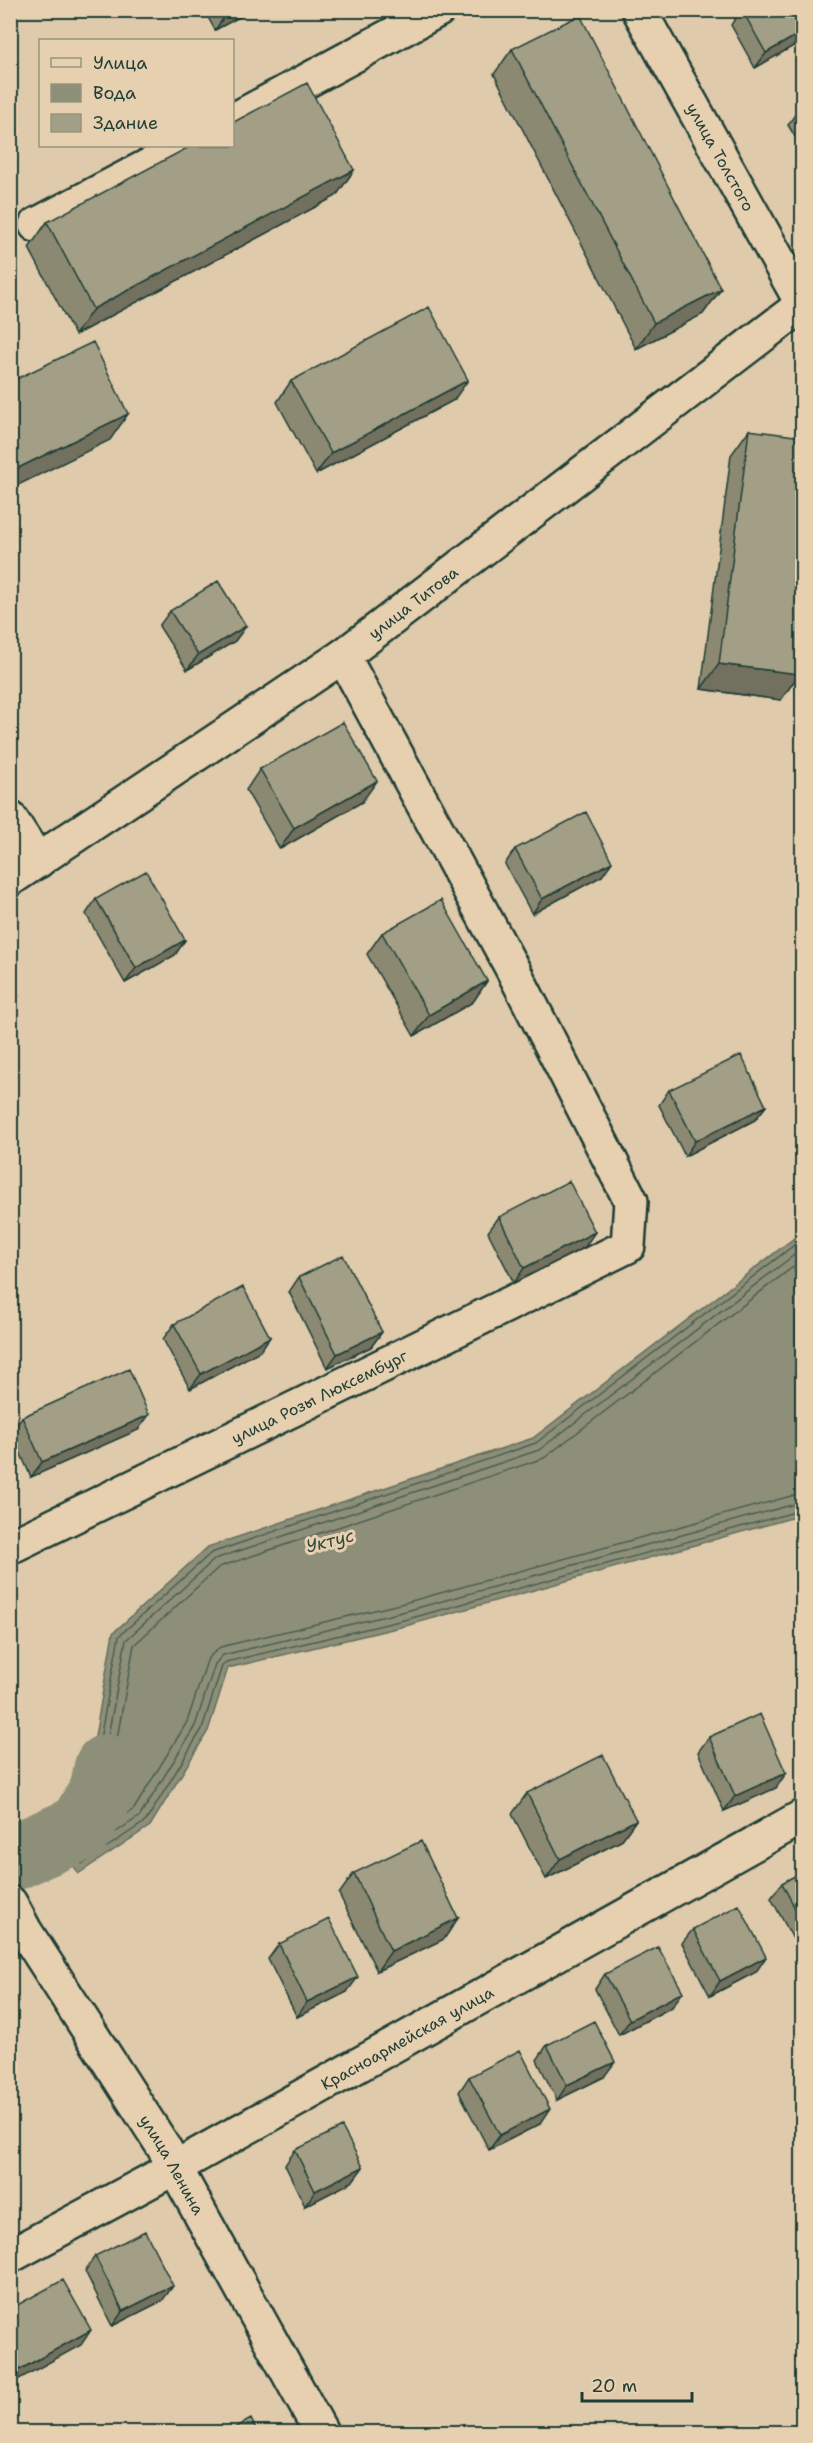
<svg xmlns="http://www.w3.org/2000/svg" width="813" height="2443" font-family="'Shantell Sans',sans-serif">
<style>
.water{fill:#8d8f79;stroke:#616e5d;stroke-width:1.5}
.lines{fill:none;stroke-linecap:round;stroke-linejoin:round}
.shore{stroke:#4b5e50;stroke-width:1.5}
.river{stroke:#8d8f79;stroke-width:66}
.minor-casing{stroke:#1f3d34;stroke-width:38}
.minor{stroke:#e7d0b0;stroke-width:33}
.wall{fill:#8c8973;stroke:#1f3d34;stroke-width:1.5}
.shaded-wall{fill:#726f5e;stroke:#1f3d34;stroke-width:1.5}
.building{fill:#a39f86;stroke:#1f3d34;stroke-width:1.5}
.labels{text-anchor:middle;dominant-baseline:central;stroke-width:6;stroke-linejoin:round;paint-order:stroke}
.street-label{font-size:16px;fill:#1f3d34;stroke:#e7d0b0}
.water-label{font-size:18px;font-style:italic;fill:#30493e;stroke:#e7d0b0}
</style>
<rect width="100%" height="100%" fill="#dfcaab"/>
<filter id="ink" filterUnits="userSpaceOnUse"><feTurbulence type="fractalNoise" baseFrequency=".0167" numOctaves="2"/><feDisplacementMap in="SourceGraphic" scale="12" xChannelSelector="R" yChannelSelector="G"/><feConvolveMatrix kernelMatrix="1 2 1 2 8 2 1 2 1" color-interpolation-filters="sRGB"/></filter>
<g filter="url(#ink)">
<path class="water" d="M802,1232V1515L409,1625L228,1668L208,1731L150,1826L78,1874L49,1817L93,1748L113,1633L208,1547L533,1438Z"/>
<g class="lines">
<path class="shore" d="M802,1239L536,1443L211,1553L119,1636L98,1750L57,1819L82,1864L146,1821L202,1729L222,1666L226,1662L408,1619L802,1510
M802,1249L539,1450L215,1559L126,1640L105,1752L66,1819L85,1853L140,1816L195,1726L215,1664L223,1655L406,1611L802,1502
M802,1260L544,1458L219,1567L134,1645L114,1755L76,1820L89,1840L134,1809L187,1722L208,1658L220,1647L404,1603L802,1493"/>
<path class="river" d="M10,1859L80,1828L102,1792L107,1767"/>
<defs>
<g id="minor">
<path id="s1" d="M639,10L802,303"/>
<path d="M232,121L438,10"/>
<path d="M36,225L186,146"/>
<path d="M10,818L38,861"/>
<path id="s2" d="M10,879L343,656L802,305"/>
<path id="s3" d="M10,1547L628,1246L631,1201L513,970L343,656"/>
<path id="s4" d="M10,1903L25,1931L163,2146L321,2432"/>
<path id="s5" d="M10,2256L176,2167L802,1817"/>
</g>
</defs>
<use href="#minor" class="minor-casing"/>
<use href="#minor" class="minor"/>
</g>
<path class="wall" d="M204,10H252L215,30Z
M741,10H802V41L755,68L731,25Z
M512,49L721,289L703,314L636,349L494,74Z
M802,107V148L788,125L798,110Z
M354,170L336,196L75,335L29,248L47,222Z
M291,381L454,400L316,474L277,402Z
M749,430L799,674L781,700L701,689L731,455Z
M170,611L246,626L235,641L187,670L159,626Z
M260,769L362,802L280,849L246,790Z
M515,849L602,876L532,914L505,864Z
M96,899L185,940L175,955L125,983L86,914Z
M382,933L487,981L473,1002L414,1036L367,954Z
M669,1090L766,1106L755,1120L685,1156L659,1105Z
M499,1217L585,1247L514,1283L488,1232Z
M299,1277L382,1332L371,1347L327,1368L289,1292Z
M174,1324L270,1337L260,1351L190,1389L163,1339Z
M22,1417L138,1430L31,1477L11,1432Z
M709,1737L786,1773L776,1788L724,1811L698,1752Z
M527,1793L636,1820L621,1841L546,1879L512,1814Z
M802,1872V1948L799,1950L771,1898L782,1883Z
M354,1873L458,1918L444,1939L377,1971L339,1894Z
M693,1929L756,1972L710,1996L682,1943Z
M279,1944L347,1992L297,2017L268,1959Z
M605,1974L672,2007L619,2035L595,1989Z
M547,2045L604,2077L557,2100L537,2060Z
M469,2077L540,2124L489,2150L459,2092Z
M295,2150L363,2167L352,2182L305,2206L285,2165Z
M95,2256L162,2301L112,2326L85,2271Z"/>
<path class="shaded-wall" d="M229,10H252L215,30Z
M802,32V41L755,68L766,53Z
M354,170L336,196L75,335L93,309Z
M721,289L703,314L636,349L654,323Z
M468,380L454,400L316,474L331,453Z
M128,414L110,440L10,489V472Z
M246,626L235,641L187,670L198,655Z
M719,664L799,674L781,700L701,689Z
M377,781L362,802L280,849L294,828Z
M612,862L602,876L532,914L542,899Z
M185,940L175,955L125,983L136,968Z
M487,981L473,1002L414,1036L429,1015Z
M19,996L10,1008V1002Z
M766,1106L755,1120L685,1156L695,1141Z
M595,1232L585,1247L514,1283L524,1268Z
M382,1332L371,1347L327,1368L337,1354Z
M270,1337L260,1351L190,1389L201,1374Z
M149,1415L138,1430L31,1477L42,1462Z
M786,1773L776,1788L724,1811L735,1796Z
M636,1820L621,1841L546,1879L560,1859Z
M458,1918L444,1939L377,1971L391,1951Z
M766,1957L756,1972L710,1996L720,1981Z
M358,1977L347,1992L297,2017L307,2002Z
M683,1992L672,2007L619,2035L630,2020Z
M615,2062L604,2077L557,2100L567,2085Z
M550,2109L540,2124L489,2150L500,2135Z
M363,2167L352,2182L305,2206L315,2191Z
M173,2286L162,2301L112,2326L123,2311Z
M91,2330L81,2345L10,2384V2375Z"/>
<path class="building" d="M742,10H802V32L766,53Z
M580,15L721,289L654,323L512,49Z
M307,83L354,170L93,309L47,222L191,146H232V123Z
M802,107V117L798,110Z
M429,307L468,380L331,453L291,381Z
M93,342L128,414L10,472V382Z
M749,430L802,437V647L799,674L719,664Z
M218,581L246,626L198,655L170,611Z
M343,722L377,781L294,828L260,769Z
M586,812L612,862L542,899L515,849Z
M146,871L185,940L136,968L96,899Z
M441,900L487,981L429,1015L382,933Z
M10,984L19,996L10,1002Z
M741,1055L766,1106L695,1141L669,1090Z
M569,1181L595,1232L524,1268L499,1217Z
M343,1255L382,1332L337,1354L299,1277Z
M243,1287L270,1337L201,1374L174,1324Z
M129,1369L149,1415L42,1462L22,1417Z
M760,1714L786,1773L735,1796L709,1737Z
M603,1755L636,1820L560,1859L527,1793Z
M421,1841L458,1918L391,1951L354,1873Z
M802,1872V1922L782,1883Z
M739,1905L766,1957L720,1981L693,1929Z
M329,1919L358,1977L307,2002L279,1944Z
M658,1947L683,1992L630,2020L605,1974Z
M594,2021L615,2062L567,2085L547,2045Z
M520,2050L550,2109L500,2135L469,2077Z
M342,2127L363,2167L315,2191L295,2150Z
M145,2231L173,2286L123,2311L95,2256Z
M63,2280L91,2330L10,2375V2309Z
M251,2419L258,2433H225Z"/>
</g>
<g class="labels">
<g class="street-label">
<text stroke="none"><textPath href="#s1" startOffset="168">улица Толстого</textPath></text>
<text stroke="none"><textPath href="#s2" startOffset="489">улица Титова</textPath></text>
<text stroke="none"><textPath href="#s3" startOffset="344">улица Розы Люксембург</textPath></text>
<text stroke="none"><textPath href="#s5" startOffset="453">Красноармейская улица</textPath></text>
<text stroke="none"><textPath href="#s4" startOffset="308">улица Ленина</textPath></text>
</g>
<g class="water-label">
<text transform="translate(330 1541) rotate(-14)">Уктус</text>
</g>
</g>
<rect width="813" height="2443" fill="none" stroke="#e7d0b0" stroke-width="36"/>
<rect x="18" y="18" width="777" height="2407" fill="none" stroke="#1f3d34" stroke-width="2" filter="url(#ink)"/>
<rect x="39" y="39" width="195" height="108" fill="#e7d0b0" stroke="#97957e" stroke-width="1.5"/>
<rect x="51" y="58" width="30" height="9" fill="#e7d0b0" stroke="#97957e" stroke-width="1.5"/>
<text x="93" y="69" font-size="18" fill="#1f3d34">Улица</text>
<rect x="51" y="84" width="30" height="18" fill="#8d8f79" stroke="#97957e" stroke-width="1.5"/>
<text x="93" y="99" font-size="18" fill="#1f3d34">Вода</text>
<rect x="51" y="114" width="30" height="18" fill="#a39f86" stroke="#97957e" stroke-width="1.5"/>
<text x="93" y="129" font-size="18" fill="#1f3d34">Здание</text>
<path d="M582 2392v9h110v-9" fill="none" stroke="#1f3d34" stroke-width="3"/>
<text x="591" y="2392" font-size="18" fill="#1f3d34" stroke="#e7d0b0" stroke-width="4.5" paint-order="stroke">20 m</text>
</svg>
